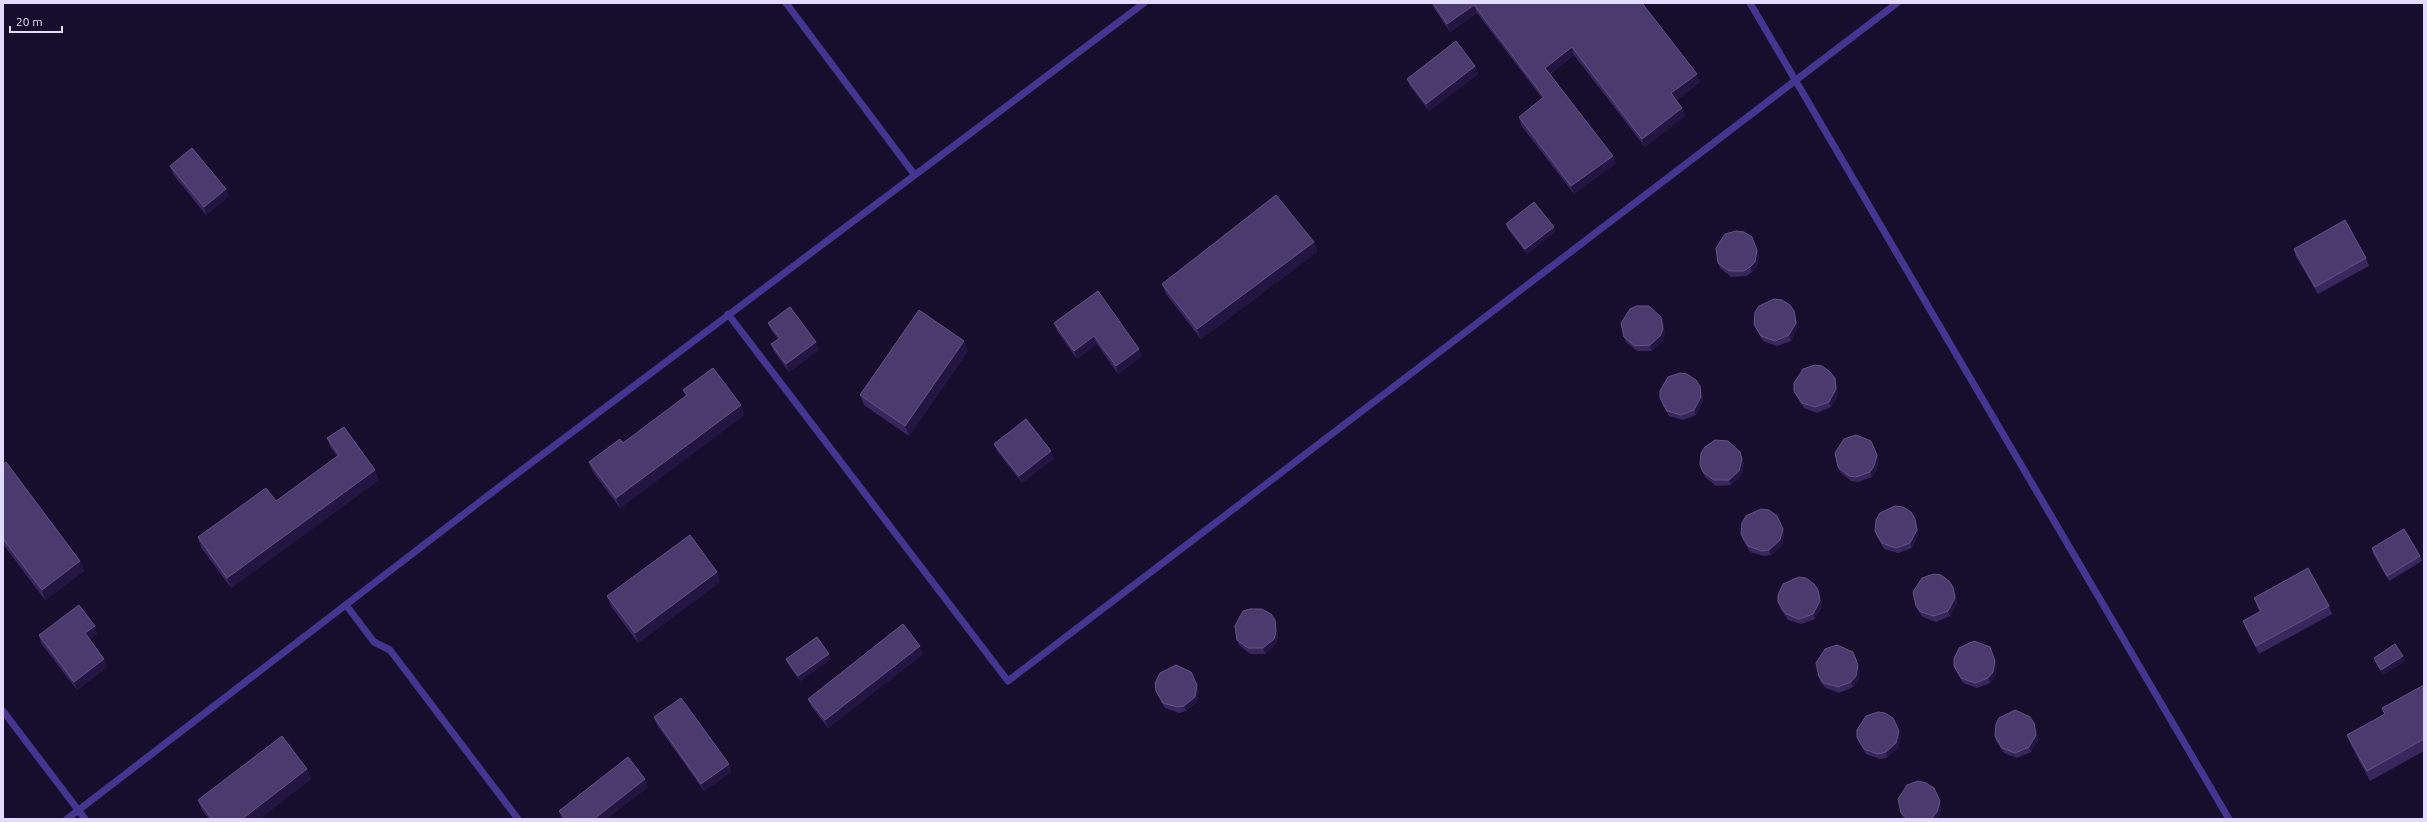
<svg xmlns="http://www.w3.org/2000/svg" width="2427" height="822" font-family="Ubuntu,sans-serif">
<style>
.lines{fill:none;stroke-linecap:round;stroke-linejoin:round}
.lane{stroke:#443590;stroke-width:7}
.wall{fill:#38275c}
.shaded-wall{fill:#231542}
.building{fill:#4a3a6e;stroke:#625384}
</style>
<rect width="100%" height="100%" fill="#170e2d"/>
<g class="lines">
<path class="lane" d="M786,3L914,174
M1750,3L2229,819
M728,314L1008,681L1897,3
M346,605L374,642L390,650L518,819
M3,711L85,819
M67,819L490,494L1144,3"/>
</g>
<path class="wall" d="M1431,3H1642L1700,82L1676,100L1685,116L1645,147L1574,55L1550,74L1616,163L1574,194L1521,125L1519,117L1542,98L1477,13L1450,32L1432,5Z
M1475,66L1478,74L1429,111L1410,86L1407,79Z
M170,166L229,196L206,215L173,174Z
M1506,224L1555,232L1527,254L1508,229Z
M1314,242L1317,252L1201,339L1166,294L1162,284Z
M2294,249L2366,258L2369,266L2318,294L2296,257Z
M1757,250L1759,256L1757,267L1752,272L1746,276L1731,277L1720,268L1718,263Z
M1098,291L1142,356L1118,374L1097,344L1077,359L1057,331L1054,323Z
M1794,311L1796,317L1797,328L1791,341L1777,346L1763,341L1756,329L1754,324Z
M1663,322L1665,334L1662,341L1652,351H1637L1626,342L1624,337Z
M768,323L819,350L789,372L774,351L771,344L778,339L771,330Z
M968,351L909,436L864,405L860,395Z
M1836,383L1838,395L1831,407L1817,413L1804,408L1796,396L1794,391Z
M1700,386L1702,391L1703,402L1696,415L1683,420L1669,416L1662,403L1660,398Z
M683,390L741,405L744,415L620,508L593,472L589,462L623,443L686,396Z
M327,438L379,480L231,588L201,547L198,537L276,501L337,456L331,448Z
M994,444L1054,458L1022,483L997,451Z
M1740,452L1744,465L1741,476L1731,485L1716,486L1705,477L1700,465Z
M1877,455L1879,460L1876,471L1872,477L1858,482L1851,481L1840,472L1838,467Z
M3,464L80,561L84,571L45,600L3,544Z
M1915,519L1917,524L1918,535L1912,548L1898,553L1884,549L1877,537L1875,531Z
M1783,529L1784,534L1782,545L1771,555L1764,556L1750,552L1743,540L1741,534Z
M2372,548L2420,556L2422,561L2389,581L2373,554Z
M717,572L720,582L638,643L611,606L607,596Z
M1953,587L1955,592L1957,604L1950,616L1936,622L1923,617L1918,611L1916,606Z
M1818,590L1820,595L1822,606L1815,619L1801,624L1788,620L1780,608L1778,602Z
M2254,598L2329,606L2332,614L2259,654L2246,629L2243,621L2260,612L2257,606Z
M1276,625L1278,637L1276,644L1265,654H1250L1239,645L1237,640Z
M97,634L90,639L107,667L77,690L41,643L39,635Z
M923,654L828,728L811,706L808,699Z
M2374,658L2405,661L2383,675L2376,663Z
M786,659H831L800,681L788,664Z
M1995,661L1997,666L1995,677L1990,683L1977,688L1963,683L1956,671L1954,666Z
M1860,670L1858,681L1853,687L1839,693L1826,688L1821,683L1819,677Z
M2424,685V751L2370,781L2351,745L2347,735L2385,715L2382,708Z
M1199,690L1197,702L1186,711L1179,713L1165,708L1158,696L1156,691Z
M654,717L729,764L731,772L704,791L657,725Z
M2034,723L2036,728L2038,740L2031,752L2017,758L2004,753L1996,741L1995,736Z
M1857,737H1901L1898,748L1887,758L1880,759L1866,754L1859,742Z
M307,769L311,779L259,819H209L202,810L198,800Z
M648,787L606,819H562L559,811Z
M1940,801L1941,806L1939,818L1938,819H1903L1901,813Z"/>
<path class="shaded-wall" d="M1474,5L1477,13L1450,32L1447,24Z
M1572,47L1574,55L1548,75L1545,68Z
M1475,66L1478,74L1429,111L1426,104Z
M1697,74L1700,82L1674,101L1671,93Z
M1682,108L1685,116L1645,147L1642,139Z
M1613,156L1616,163L1574,194L1571,186Z
M226,189L229,196L206,215L204,207Z
M1554,227L1555,232L1527,254L1525,249Z
M1314,242L1317,252L1201,339L1197,329Z
M1757,250L1759,256L1757,267L1752,272L1750,267Z
M1794,311L1796,317L1797,328L1791,341L1789,335Z
M1661,317L1663,322L1665,334L1662,341L1652,351L1650,345Z
M1094,336L1097,344L1077,359L1074,351Z
M964,341L968,351L909,436L905,426Z
M816,342L819,350L789,372L786,364Z
M1139,349L1142,356L1118,374L1116,366Z
M1835,378L1836,383L1838,395L1831,407L1829,402Z
M1700,386L1702,391L1703,402L1696,415L1694,410Z
M741,405L744,415L620,508L616,498Z
M1051,451L1054,458L1022,483L1019,476Z
M1740,452L1744,465L1741,476L1731,485L1729,480Z
M1877,455L1879,460L1876,471L1872,477L1870,472Z
M375,470L379,480L231,588L227,578Z
M1915,519L1917,524L1918,535L1912,548L1910,543Z
M1783,529L1784,534L1782,545L1771,555L1769,550Z
M80,561L84,571L45,600L42,590Z
M717,572L720,582L638,643L635,633Z
M1953,587L1955,592L1957,604L1950,616L1948,611Z
M1818,590L1820,595L1822,606L1815,619L1813,614Z
M1275,620L1276,625L1278,637L1276,644L1265,654L1263,648Z
M95,626L97,634L88,641L85,633Z
M920,646L923,654L828,728L825,720Z
M829,654L831,659L800,681L798,676Z
M2403,656L2405,661L2383,675L2381,670Z
M104,659L107,667L77,690L74,682Z
M1995,661L1997,666L1995,677L1990,683L1988,678Z
M1858,665L1860,670L1858,681L1853,687L1851,682Z
M1197,685L1199,690L1197,702L1186,711L1184,706Z
M2034,723L2036,728L2038,740L2031,752L2029,747Z
M1899,731L1901,737L1898,748L1887,758L1886,752Z
M729,764L731,772L704,791L701,784Z
M307,769L311,779L259,819H242Z
M645,779L648,787L606,819H594Z
M1940,801L1941,806L1939,818L1938,819H1933L1932,818Z"/>
<path class="building" d="M1433,3H1642L1697,74L1671,93L1682,108L1642,139L1572,47L1545,68L1613,156L1571,186L1519,117L1544,97L1474,5L1447,24Z
M1456,41L1475,66L1426,104L1407,79Z
M192,148L226,189L204,207L170,166Z
M1276,195L1314,242L1197,329L1162,284Z
M1534,202L1554,227L1525,249L1506,224Z
M2345,220L2366,258L2315,287L2294,249Z
M1736,231L1744,232L1752,237L1757,250L1755,262L1750,267L1744,271H1729L1718,263L1716,248L1725,234Z
M1098,291L1139,349L1116,366L1094,336L1074,351L1054,323Z
M1774,299L1782,300L1790,305L1794,311L1796,323L1789,335L1775,341L1761,336L1754,324L1755,312L1759,306Z
M1637,306H1649L1661,317L1663,329L1660,336L1650,345L1635,346L1624,337L1621,323L1630,309Z
M790,307L816,342L786,364L771,344L780,338L768,323Z
M919,310L964,341L905,426L860,395Z
M1815,365L1822,366L1830,372L1835,378L1836,389L1829,402L1815,407L1802,403L1794,391V383L1803,369Z
M713,368L741,405L616,498L589,462L620,439L623,443L687,395L683,390Z
M1680,373L1687,374L1696,380L1700,386L1701,397L1694,410L1681,415L1667,411L1660,398V391L1668,377Z
M1026,419L1051,451L1019,476L994,444Z
M344,427L375,470L227,578L198,537L266,488L276,501L339,455L327,438Z
M1856,435L1871,441L1877,455L1874,466L1870,472L1856,477L1849,476L1838,467L1835,453L1844,439Z
M1715,440L1728,441L1740,452L1742,459L1739,471L1729,480H1714L1703,472L1700,465L1701,453L1705,447Z
M6,462L80,561L42,590L3,539V464Z
M1895,506L1903,507L1911,512L1915,519L1917,530L1910,543L1896,548L1882,543L1875,531L1876,520L1880,513Z
M1761,509L1769,510L1777,516L1783,529L1780,540L1769,550L1762,551L1748,546L1741,534L1742,523L1746,516Z
M2404,529L2420,556L2387,576L2372,548Z
M690,535L717,572L635,633L607,596Z
M2308,568L2329,606L2256,646L2243,621L2261,611L2254,598Z
M1934,574L1941,575L1949,581L1953,587L1955,598L1948,611L1934,616L1921,612L1916,606L1913,592L1922,578Z
M1799,577L1806,578L1814,584L1818,590L1820,601L1813,614L1799,619L1786,614L1778,602V595L1783,584Z
M79,605L95,626L85,633L104,659L74,682L39,635Z
M1250,609H1262L1271,614L1275,620L1276,632L1274,639L1263,648H1248L1237,640L1235,626L1243,611Z
M903,624L920,646L825,720L808,699Z
M817,637L829,654L798,676L786,659Z
M1974,641L1990,647L1995,661L1993,672L1988,678L1975,683L1961,678L1954,666V659L1959,648Z
M2395,644L2403,656L2381,670L2374,658Z
M1837,645L1853,652L1858,665L1856,676L1851,682L1838,687L1824,683L1819,677L1816,663L1825,649Z
M1176,665L1191,672L1197,685L1195,697L1184,706L1177,707L1163,703L1156,691L1155,683L1160,673Z
M2424,685V739L2367,771L2347,735L2385,714L2382,708Z
M681,698L729,764L701,784L654,717Z
M2015,710L2030,717L2034,723L2036,735L2029,747L2015,753L2002,748L1995,736L1996,724L1999,718Z
M1878,712L1885,713L1893,718L1899,731L1896,743L1886,752L1878,754L1864,749L1857,737V730L1866,716Z
M282,736L307,769L242,819H212L198,800Z
M628,757L645,779L594,819H566L559,811Z
M1918,781L1926,783L1934,788L1940,801L1937,812L1931,819H1908L1901,813L1898,799L1907,785Z"/>
<rect width="2427" height="822" fill="none" stroke="#e3daff" stroke-width="8"/>
<path d="M10 26v6h52v-6" fill="none" stroke="#e3daff" stroke-width="2"/>
<text x="16" y="26" font-size="12" fill="#e3daff" stroke="#170e2d" stroke-width="3" paint-order="stroke">20 m</text>
</svg>
